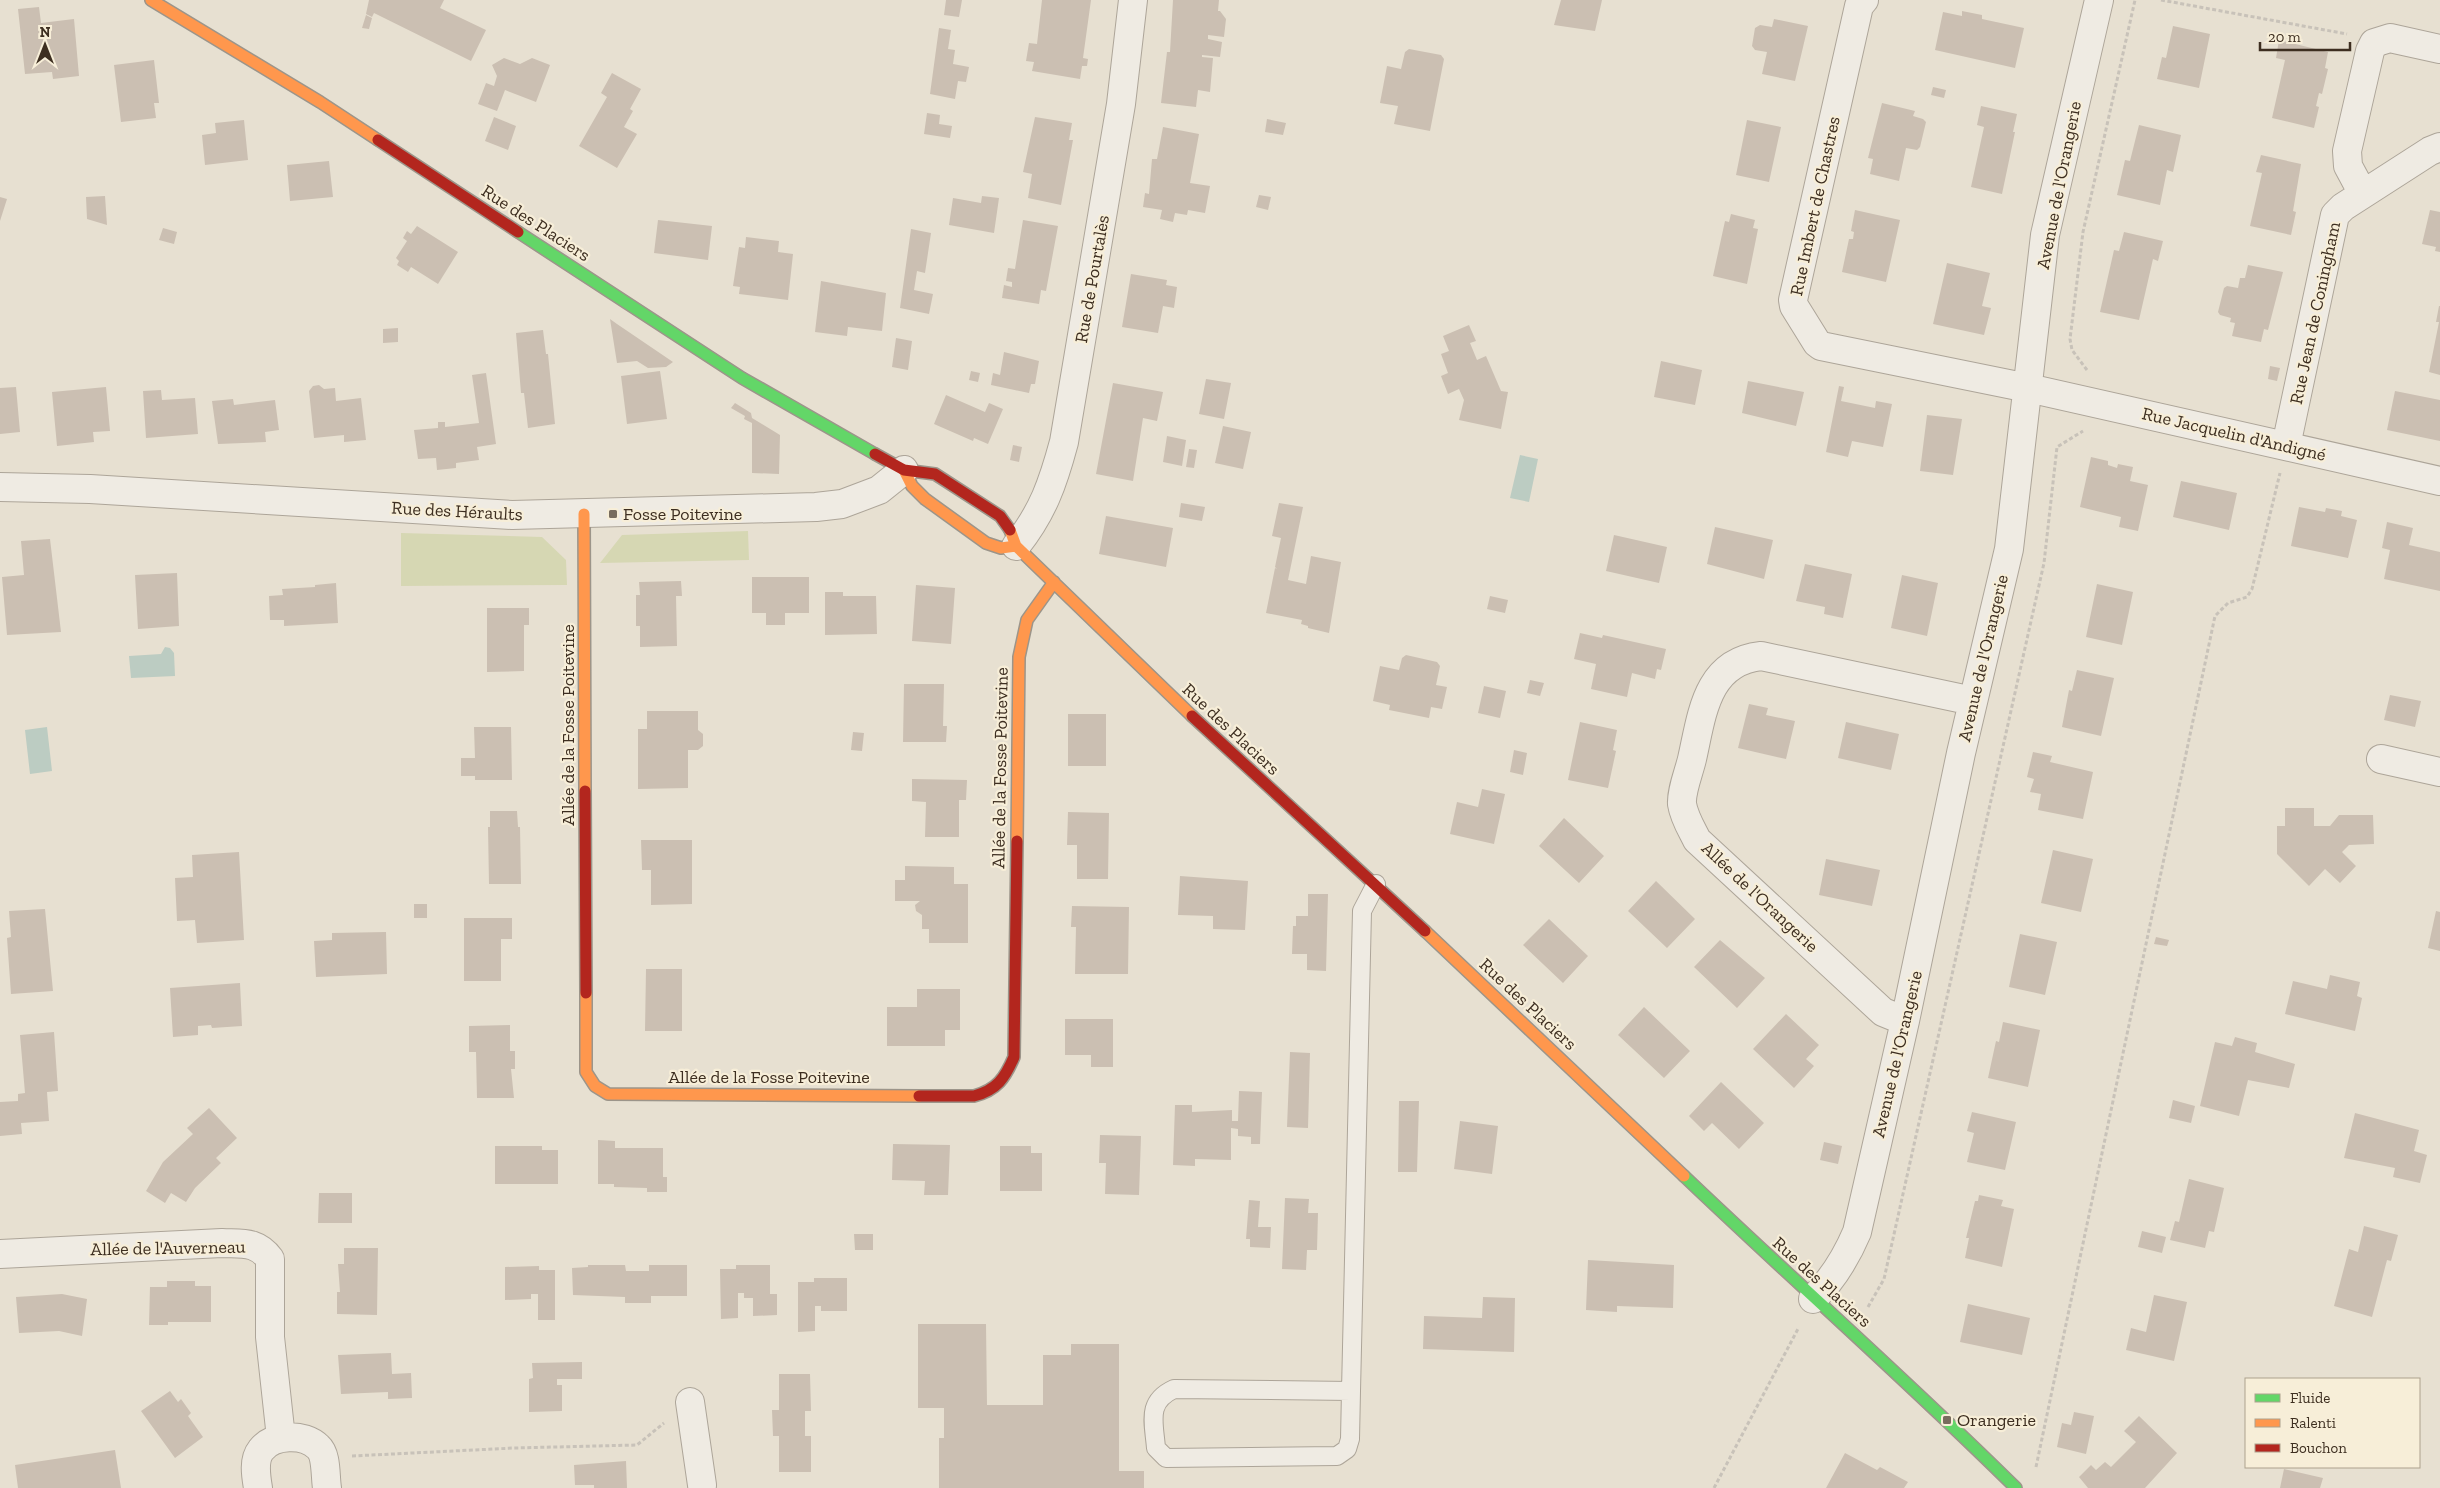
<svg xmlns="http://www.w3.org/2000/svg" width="2440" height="1488" font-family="'Zilla Slab',serif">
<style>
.green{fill:#d6d7b3}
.water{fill:#bcccc2}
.building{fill:#cbbfb2}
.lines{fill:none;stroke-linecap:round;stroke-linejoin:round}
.lane-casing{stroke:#ada599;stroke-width:20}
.street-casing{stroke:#ada599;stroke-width:30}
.fast-casing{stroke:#9c958a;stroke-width:14}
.slow-casing{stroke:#9c958a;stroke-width:14}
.jam-casing{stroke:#9c958a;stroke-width:14}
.path{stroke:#c8c2b9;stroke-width:3;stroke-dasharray:4 2.5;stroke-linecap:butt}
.lane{stroke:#efebe3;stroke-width:18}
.street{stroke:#efebe3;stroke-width:28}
.fast{stroke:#63d668;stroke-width:11}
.slow{stroke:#ff974d;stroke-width:11}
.jam{stroke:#b3261e;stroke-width:11}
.poi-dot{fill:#786c5e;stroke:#f7eed8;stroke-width:2}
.labels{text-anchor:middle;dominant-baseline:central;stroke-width:4.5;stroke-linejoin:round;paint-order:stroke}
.street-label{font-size:18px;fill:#3d2e20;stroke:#f7eed8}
.poi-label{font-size:18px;fill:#3d2e20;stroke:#f7eed8;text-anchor:start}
</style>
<rect width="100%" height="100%" fill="#e7e0d1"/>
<path class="green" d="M748,531L749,560L600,563L622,535Z
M401,533L542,537L566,560L567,585L401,586Z"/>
<path class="water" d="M1520,455L1538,459L1529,502L1510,498Z
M165,647L170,648L174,653L175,676L131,678L129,656L161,654Z
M47,727L52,771L30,774L25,730Z"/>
<path class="building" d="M369,0H444L440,8L486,30L471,61L374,13L372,17L366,14Z
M946,0H962L959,17L944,15Z
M1042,0H1091L1083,58L1088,59L1087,66H1082L1080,79L1032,71L1034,62L1026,61L1029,43L1037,44Z
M1173,0H1219L1218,11H1220L1226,19L1224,37L1208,35V39L1222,42L1220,57L1202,55V57L1213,58L1210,92L1198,90L1196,107L1161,103L1167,52H1170Z
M1561,0H1602L1595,31L1554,25Z
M39,7L41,23L74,19L79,76L53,79L52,72L25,74L18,9Z
M1962,11L1982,15V19L2024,28L2015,68L1935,50L1943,12L1962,16Z
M366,15L372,18L369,29L362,28Z
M1774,19L1808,26L1795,81L1762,74L1767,52L1755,50L1752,46L1755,28L1760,25L1772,27Z
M2173,26L2210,34L2199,88L2157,79L2162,57L2166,58Z
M939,28L951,30L948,49L955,50L953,64L969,67L966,82L958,81L955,99L930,94Z
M2279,40L2328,52L2325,68L2328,69L2322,94L2319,93L2316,106L2319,107L2314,128L2272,118L2285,60L2276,58Z
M1409,49L1441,55L1444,59L1430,131L1394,124L1398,106L1380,103L1387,66L1401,69L1405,52Z
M504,58L520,64L532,58L550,65L536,102L505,90L497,111L478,104L486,83L494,86L497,76L492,65Z
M154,60L159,103H154L156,118L121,122L114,65Z
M612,73L641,89L630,109L633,111L624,127L637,134L617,168L579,146L607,97L601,93Z
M1933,87L1946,90L1944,98L1931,95Z
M1882,103L1915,111L1913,116L1923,119L1926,122L1920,147L1917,150L1906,148L1899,181L1870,174L1873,159L1868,158Z
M1981,106L2017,114L2013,132H2015L2002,194L1971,187L1984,127L1977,125Z
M927,113L940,115L939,124L952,126L950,138L924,134Z
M494,117L516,126L508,150L485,141Z
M1035,117L1072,123L1069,140H1073L1061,205L1028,198L1032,174L1023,172Z
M1267,119L1286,123L1283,135L1265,132Z
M244,120L248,160L205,165L202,135L216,133L215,123Z
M1747,120L1781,127L1769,182L1736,175Z
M2139,125L2181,135L2173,172L2167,170L2160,205L2117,195L2125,160L2130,161Z
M1163,127L1199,134L1190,183L1210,186L1205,213L1188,210L1187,215L1175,213L1173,222L1160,219L1162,210L1143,207L1145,193L1149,194L1152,159H1157Z
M2261,155L2301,164L2293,211L2296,212L2291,235L2250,226L2262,173L2256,172Z
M329,161L333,197L290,201L287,165Z
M1259,195L1271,197L1268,210L1256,207Z
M105,196L107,225L87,219L86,197Z
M982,196L999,198L994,233L949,225L953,198L981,203Z
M0,197L7,199L0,221Z
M1855,210L1900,220L1886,282L1842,272L1849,239H1853L1854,232L1851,231Z
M2430,210L2440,212V252L2435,251L2436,247L2422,244Z
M1731,214L1755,220L1753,228L1758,229L1747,284L1713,276L1725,221L1729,222Z
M658,220L712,226L708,260L654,253Z
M1023,220L1058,226L1046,291L1041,290L1039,304L1002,298L1004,285L1012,287V282L1006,281L1008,268L1015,269Z
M417,226L458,252L438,284L411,267L408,272L397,265L399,261L396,258L407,241L403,238L407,231L411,234Z
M163,228L177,232L174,244L159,240Z
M911,229L931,233L925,273L917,271L914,290L933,294L929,314L900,308Z
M2124,232L2163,241L2158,261L2153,259L2139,320L2100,312L2114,250L2119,251Z
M746,237L779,241L778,252L793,254L788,300L739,294L740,287L733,286L739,247L745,248Z
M1947,263L1990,273L1982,306L1991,308L1984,335L1933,324Z
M2248,265L2283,272L2268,330L2264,329L2261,342L2232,336L2235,323L2230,322L2231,318L2220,315L2218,312L2224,288L2227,286L2238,288L2240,278H2245Z
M1131,274L1167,280L1166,285L1177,287L1174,308L1163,306L1158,333L1122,327Z
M821,281L886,293L882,331L848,327L847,336L815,332Z
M2439,306H2440V375L2429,372L2439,322H2436Z
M610,319L617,324L673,362L666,367L648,368L637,361L617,363Z
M1469,325L1476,341L1470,343L1477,360L1486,356L1501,391L1508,392L1501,429L1459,420L1464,400L1459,389L1448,394L1441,376L1448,373L1441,354L1449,351L1443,336Z
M398,328V342L383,343V329Z
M543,330L546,354H548L555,424L528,428L524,393H521L516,333Z
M896,338L912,341L908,370L892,367Z
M1004,352L1039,361L1035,384H1031L1029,393L991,385L993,373L1000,375Z
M1661,361L1702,370L1695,405L1654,397Z
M2270,366L2280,368L2277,381L2268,379Z
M660,371L667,419L627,424L621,376Z
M971,371L980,373L978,382L969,380Z
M486,373L496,444L477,447L479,460L456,463V468L437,470L436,458L418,459L414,430L438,428V422H445V427L479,423L472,375Z
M1206,379L1231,383L1224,419L1199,414Z
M1748,381L1804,392L1796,426L1742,413Z
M1113,383L1163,392L1157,421L1143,418L1133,481L1096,474Z
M319,385L324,389L335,388L336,401L361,398L366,440L344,442V435L314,438L309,391L313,386Z
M1839,386L1844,387L1841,401L1875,408L1876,401L1892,404L1883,447L1852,441L1848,457L1826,452Z
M16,387L20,432L0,434V388Z
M106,387L110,431L93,432L94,442L57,446L52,392Z
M161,390L162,400L195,398L198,434L146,438L143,391Z
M2395,391L2440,400V441L2387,430Z
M946,395L985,412L989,403L1003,409L988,444L974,438L973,441L934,424Z
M233,399L234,405L275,400L279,430L265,432L266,442L218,444L212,401Z
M735,403L751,413L752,418L780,435L779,474L752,473V423L744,419L745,416L731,408Z
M1927,415L1962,419L1953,475L1920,471Z
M1223,426L1251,432L1243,469L1215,463Z
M1167,436L1186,440L1182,466L1163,462Z
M1013,445L1022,447L1019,462L1010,460Z
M1189,449L1197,450L1194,468L1186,467Z
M2091,457L2108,461V465L2117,468L2118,464L2133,467L2130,481L2148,485L2138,531L2119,527L2121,517L2080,507Z
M2181,481L2237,493L2229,530L2173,517Z
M1181,503L1205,507L1202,521L1179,517Z
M1279,503L1303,507L1288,580L1306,584L1311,556L1341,562L1329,633L1308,628V626L1301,624L1302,620L1266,613L1275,568L1277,569L1275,567L1281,538L1272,536Z
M2299,507L2325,512L2326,508L2342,511L2341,516L2357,520L2348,558L2291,546Z
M1106,516L1173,528L1166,567L1099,554Z
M2387,522L2413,528L2409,545L2440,552V591L2384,579L2390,550L2382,548Z
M1715,527L1773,540L1764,579L1707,564Z
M1614,535L1667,547L1659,583L1606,571Z
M50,539L61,632L7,635L2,577L24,575L21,541Z
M1805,564L1852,574L1843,618L1824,614L1825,607L1796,601Z
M177,573L179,626L138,629L135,575Z
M1902,575L1938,583L1927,636L1891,628Z
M752,577H809V613H785V625H766V613H752Z
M681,581L682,596H676L677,646L640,647V626H636V595H640L639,582Z
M336,583L338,623L284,626V620H270L269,596L283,595L282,589L315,587V585Z
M2097,584L2133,592L2122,645L2086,637Z
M916,585L955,588L951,644L912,641Z
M825,592H843V596H876L877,634L825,635Z
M1490,596L1508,600L1505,613L1487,609Z
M487,608H529V625H524V671L487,672Z
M1580,633L1602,638L1603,635L1666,649L1661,670L1657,669L1655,679L1632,673L1627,697L1591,689L1596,664L1574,659Z
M1406,655L1437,662L1440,666L1436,685L1447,687L1442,709L1431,707L1429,718L1389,710L1390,705L1373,701L1380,666L1399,670L1402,658Z
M2077,670L2114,678L2101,736L2062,727L2069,690L2072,691Z
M1530,680L1544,683L1540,696L1527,693Z
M904,684H944L943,726H947L946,742H903Z
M1484,686L1506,691L1500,718L1478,713Z
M2390,695L2421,701L2415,727L2384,720Z
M1749,704L1768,708L1766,715L1795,721L1786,759L1738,748Z
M647,711H698V730L703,734V746L698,750H688V788L638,789V729H647Z
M1068,714H1106V766H1068Z
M1580,722L1617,730L1613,750L1616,751L1608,788L1568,780Z
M1846,722L1899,734L1891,770L1838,758Z
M474,727H511L512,780H475V776H461V758H475Z
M853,732L864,733L862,751L851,750Z
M1514,750L1527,753L1523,775L1510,772Z
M2033,752L2052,756L2050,762L2093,772L2083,819L2038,810L2041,794L2030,792L2034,779L2027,777Z
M912,779L967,780L966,800H959V837H925L926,802L912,801Z
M1482,789L1505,794L1494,844L1450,834L1457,802L1478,807Z
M2285,808H2314V826H2330L2339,815H2373L2374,844L2349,845L2342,852L2356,866L2340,883L2325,869L2309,886L2277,854V826H2285Z
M490,811H517L518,827H520L521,884H489L488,827H490Z
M1068,812L1109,813L1108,879H1077V845H1067Z
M1564,818L1604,856L1579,883L1539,846Z
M641,840H692V904L651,905V870H642Z
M2053,850L2093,859L2081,912L2041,903Z
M239,852L244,940L197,943L195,920L177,921L175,878L193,877L192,855Z
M1826,859L1880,870L1872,906L1819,895Z
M905,866L954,867V884H968V943H929V929H922V915L916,911L915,905L920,901H895V880H905Z
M1180,876L1248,881L1245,930L1213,929V916L1178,915Z
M1656,881L1695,919L1667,948L1628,911Z
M1308,894H1328L1326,971L1307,970V954H1292L1293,926H1296V916H1308Z
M414,904H427V918H414Z
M1072,906L1129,907L1128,974H1075L1076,927H1071Z
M45,909L53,991L11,994L7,938L11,937L9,911Z
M2436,911L2440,912V951L2428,948Z
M464,918H512V939H501V981H464Z
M1549,919L1588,956L1563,983L1523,945Z
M386,932L387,974L316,977L314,941L332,940V933Z
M2020,934L2057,942L2045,995L2009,987Z
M2156,937L2169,940L2167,946L2154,944Z
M1720,940L1765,978L1737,1008L1694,967Z
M646,969H682V1031H645Z
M2330,975L2360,982L2357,996L2362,998L2355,1031L2285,1014L2293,981L2327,989Z
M240,983L242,1026L212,1028L211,1025L198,1026V1035L173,1037L170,988Z
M917,989H960V1030H945V1046H887V1007H917Z
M1644,1007L1690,1051L1664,1078L1618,1035Z
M1786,1014L1819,1045L1806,1059L1814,1066L1794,1088L1753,1049Z
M1065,1019H1113V1067H1091V1055H1065Z
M2003,1022L2040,1030L2028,1087L1988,1078L1996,1041L1999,1042Z
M510,1025V1051H515V1069H511L514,1098H477L476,1052H469V1026Z
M54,1032L58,1091L47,1092L49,1121L21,1123L22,1134L0,1136V1102L18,1101V1094L25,1093L20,1035Z
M2235,1037L2257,1043L2255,1052L2295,1064L2289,1088L2248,1080L2239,1116L2200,1106L2215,1042L2232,1046Z
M1290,1052L1310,1053L1308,1128L1287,1127Z
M1721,1082L1764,1123L1739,1149L1712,1123L1704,1131L1689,1116Z
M1239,1091L1262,1092L1260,1144H1251V1137L1238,1136V1129L1231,1128V1160L1195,1159V1166L1173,1165L1175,1105H1192V1112L1232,1110V1121H1238Z
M2173,1100L2195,1106L2191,1123L2169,1118Z
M1399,1101H1419L1417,1172H1398Z
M209,1108L237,1138L216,1158L221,1163L195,1188L186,1202L171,1193L165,1203L146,1191L163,1162L193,1134L187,1128Z
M1972,1112L2016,1122L2005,1170L1967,1162L1974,1133L1967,1131Z
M2355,1113L2419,1130L2414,1151L2427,1155L2420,1183L2393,1177L2395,1168L2344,1158Z
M1460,1121L1498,1126L1492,1174L1454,1169Z
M1100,1135L1141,1136L1139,1195L1105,1194L1106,1163H1099Z
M598,1140L615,1141V1148H663V1177H667V1192H647V1188L614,1187V1184H598Z
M1824,1142L1842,1146L1838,1164L1820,1160Z
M893,1144L950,1145L948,1195H924L925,1181L892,1180Z
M495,1146H542V1150H558V1184H495Z
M1000,1146H1031V1153H1042V1191H1000Z
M2189,1179L2224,1188L2214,1232L2209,1231L2205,1248L2170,1240L2175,1221L2179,1222Z
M319,1193H352V1223H318Z
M1979,1195L2003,1200L2001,1206L2014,1209L2002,1267L1965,1258L1969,1238H1966L1975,1201H1978Z
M1285,1198L1309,1199L1308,1213H1318L1317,1250H1307L1306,1270L1282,1269Z
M1249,1200L1260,1201L1258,1227H1271L1270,1248L1250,1247V1239H1246Z
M2364,1226L2398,1235L2391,1261L2387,1260L2372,1317L2334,1306L2349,1249L2358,1252Z
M2142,1231L2166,1237L2162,1253L2138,1247Z
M854,1234H873V1250H855Z
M344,1248H378L377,1315L337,1314V1292H340L338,1264H344Z
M1588,1260L1674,1265L1673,1308L1617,1306V1312L1586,1310Z
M588,1265H625L626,1271H649V1265H687V1296H651V1303H625V1297L573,1295L572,1268L588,1267Z
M736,1265H770V1294H777V1315L753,1316V1298H744V1293H738V1318L721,1319L720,1269H736Z
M539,1266V1270H555V1320H538V1294H531V1299L505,1300V1267Z
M814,1278H847V1311H821V1306H815V1331L798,1332V1282H814Z
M167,1281H195V1286H211V1322H168V1325H149L150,1287H167Z
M62,1294L87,1299L82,1336L59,1331L19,1333L16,1297Z
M2154,1295L2187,1302L2174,1361L2126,1350L2131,1328L2146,1332Z
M1483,1297L1515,1298L1514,1352L1423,1349L1424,1316L1482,1318Z
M1968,1304L2030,1318L2022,1355L1960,1342Z
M918,1324H986L987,1405H1043V1355H1071V1344H1119V1471H1144V1488H939V1438H944V1408H918Z
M391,1353L392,1374L411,1373L412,1398L388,1399V1392L341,1394L338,1355Z
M582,1362V1379H557V1385H562V1411L529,1412V1379L533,1378L532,1363Z
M779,1374H810L811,1411H805V1436H811V1472H779V1436H773L772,1410H779Z
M170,1391L178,1402L181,1399L191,1413L188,1416L203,1437L175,1458L141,1411Z
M2074,1412L2094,1416L2086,1454L2057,1447L2062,1423L2071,1425Z
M2139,1416L2177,1453L2145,1488H2088L2079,1477L2091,1465L2096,1470L2105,1462L2111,1467L2136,1442L2124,1431Z
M115,1450L121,1488H18L15,1465Z
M1845,1453L1877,1470L1880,1467L1908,1482L1904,1488H1826Z
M626,1461L627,1488H594V1485H575L574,1465Z
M2284,1469L2323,1478L2320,1488H2280Z"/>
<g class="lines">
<defs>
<path id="lane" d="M1351,1391L1174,1389C1146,1402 1154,1422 1156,1448L1166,1458L1337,1456L1347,1449L1350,1439L1351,1391L1362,911L1376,884"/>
<path id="street" d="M1864,0L1859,6L1793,300L1794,306L1817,343L1821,346L2028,388L2440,481
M2363,194L2348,166L2347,151L2370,51L2374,43L2390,38L2440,49
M2286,446L2335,215L2343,207L2430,151L2440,147
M0,487L90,489L512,515L816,507L842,504L879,490L904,470
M1016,546C1043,512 1053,483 1064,442L1121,104L1133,0
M2381,759L2440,772
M1905,1021L1883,1012L1697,840C1691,828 1684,817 1682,804C1681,791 1689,772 1692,759C1702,715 1706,662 1761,656L1973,701
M0,1254L222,1243C243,1244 257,1241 270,1259V1337L281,1438
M1813,1299C1833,1279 1846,1258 1857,1232L1905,1021L1961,753L2009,549L2045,235L2099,0
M690,1402L702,1485
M258,1488C256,1476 253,1460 261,1450C273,1434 304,1433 318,1447C327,1455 325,1476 327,1488"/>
<path id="fast" d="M518,232L742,378L875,454
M1684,1176C1794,1281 1908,1381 2016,1488"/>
<path id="slow" d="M151,0L320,102L378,140
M904,470L912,486L925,499L986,543L1001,548L1016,546
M584,514L585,791
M1010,530L1016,546L1192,716
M1017,841L1019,657L1027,620L1054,582
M1425,931L1684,1176
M586,993V1072L595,1086L608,1094L919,1096"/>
<path id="jam" d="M378,140L518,232
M875,454L904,470L935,474L1000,516L1010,530
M1192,716L1425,931
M585,791L586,993
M919,1096H974C997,1090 1005,1078 1014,1057L1017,841"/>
</defs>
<use href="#lane" class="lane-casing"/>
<use href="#street" class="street-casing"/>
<use href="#fast" class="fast-casing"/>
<use href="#slow" class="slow-casing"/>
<use href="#jam" class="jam-casing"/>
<path class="path" d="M2161,0L2347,34
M2087,370L2072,350L2070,339L2083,232L2135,0
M1868,1307L1884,1279L2044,563L2057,447L2083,431
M352,1456L514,1448L637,1445L664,1423
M2036,1467L2215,616L2228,603L2247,597L2252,589L2280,473
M1714,1488L1799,1327"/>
<use href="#lane" class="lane"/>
<use href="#street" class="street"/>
<use href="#fast" class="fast"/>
<use href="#slow" class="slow"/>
<use href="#jam" class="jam"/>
</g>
<g class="poi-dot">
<rect x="608" y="509" width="10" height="10" rx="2.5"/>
<rect x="1942" y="1415" width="10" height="10" rx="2.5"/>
</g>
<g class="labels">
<g class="street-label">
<text transform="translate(2059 185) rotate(-79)">Avenue de l'Orangerie</text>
<text transform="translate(1815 206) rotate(-78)">Rue Imbert de Chastres</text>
<text transform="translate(536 223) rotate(33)">Rue des Placiers</text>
<text transform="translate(1092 279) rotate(-80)">Rue de Pourtalès</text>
<text transform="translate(2315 313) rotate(-78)">Rue Jean de Coningham</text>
<text transform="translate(2234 434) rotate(13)">Rue Jacquelin d'Andigné</text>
<text transform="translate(457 511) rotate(3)">Rue des Héraults</text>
<text transform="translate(1983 658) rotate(-77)">Avenue de l'Orangerie</text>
<text transform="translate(568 725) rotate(-90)">Allée de la Fosse Poitevine</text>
<text transform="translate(1231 729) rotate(43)">Rue des Placiers</text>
<text transform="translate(1000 768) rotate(-89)">Allée de la Fosse Poitevine</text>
<text transform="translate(1760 897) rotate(43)">Allée de l'Orangerie</text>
<text transform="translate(1528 1004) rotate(43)">Rue des Placiers</text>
<text transform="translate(1897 1054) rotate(-77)">Avenue de l'Orangerie</text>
<text x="769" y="1077">Allée de la Fosse Poitevine</text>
<text transform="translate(168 1248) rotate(-1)">Allée de l'Auverneau</text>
<text transform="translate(1822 1282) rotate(42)">Rue des Placiers</text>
</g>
<g class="poi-label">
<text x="623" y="514">Fosse Poitevine</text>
<text x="1957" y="1420">Orangerie</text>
</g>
</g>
<rect x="2245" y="1378" width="175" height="90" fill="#f7eed8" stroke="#ada18e"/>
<rect x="2255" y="1394" width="25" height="8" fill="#63d668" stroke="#ada18e"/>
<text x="2290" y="1403" font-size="15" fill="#3d2e20">Fluide</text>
<rect x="2255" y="1419" width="25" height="8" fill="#ff974d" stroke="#ada18e"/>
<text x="2290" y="1428" font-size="15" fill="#3d2e20">Ralenti</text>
<rect x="2255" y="1444" width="25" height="8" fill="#b3261e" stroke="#ada18e"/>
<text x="2290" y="1453" font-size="15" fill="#3d2e20">Bouchon</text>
<g transform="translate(45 45)" stroke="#f7eed8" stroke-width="4" paint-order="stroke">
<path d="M0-4L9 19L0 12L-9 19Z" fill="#3d2e20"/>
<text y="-8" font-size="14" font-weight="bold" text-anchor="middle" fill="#3d2e20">N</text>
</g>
<path d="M2260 42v8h90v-8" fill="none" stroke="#3d2e20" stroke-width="2.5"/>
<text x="2268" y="42" font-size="15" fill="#3d2e20" stroke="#f7eed8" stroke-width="4" paint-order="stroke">20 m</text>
</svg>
